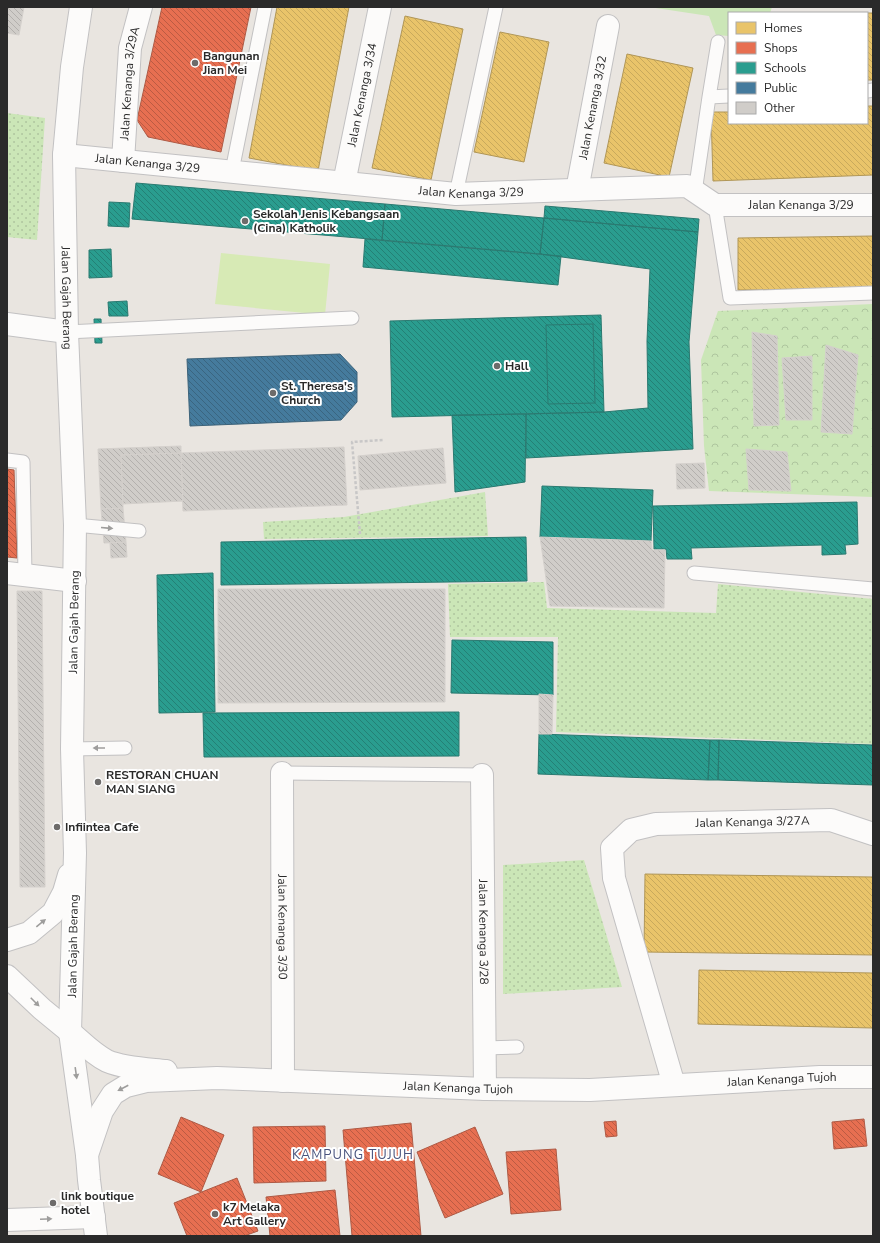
<svg xmlns="http://www.w3.org/2000/svg" width="880" height="1243" font-family="'Nunito Sans',sans-serif">
<style>
.grass{fill:url(#grass-dots)}
.forest{fill:url(#forest-crowns)}
.park{fill:#cbe6b7}
.pitch{fill:#d7eab5}
.homes{fill:url(#homes-back-hatch);stroke:#b09657}
.shops{fill:url(#shops-back-hatch);stroke:#ae5a45}
.schools{fill:url(#schools-back-hatch);stroke:#2a7a71}
.public{fill:url(#public-back-hatch);stroke:#3d637a}
.building{fill:url(#building-back-hatch);stroke:#d4d0cc}
.lines{fill:none;stroke-linecap:round;stroke-linejoin:round}
.lane-casing{stroke:#c2c1c2;stroke-width:15}
.street-casing{stroke:#c2c1c2;stroke-width:24}
.secondary-casing{stroke:#c2c1c2;stroke-width:24}
.path{stroke:#c8c7c7;stroke-width:2.5;stroke-dasharray:3 2;stroke-linecap:butt}
.lane{stroke:#fcfbfa;stroke-width:13}
.street{stroke:#fcfbfa;stroke-width:22}
.secondary{stroke:#fcfbfa;stroke-width:22}
.oneway{fill:#9e9d9c}
.poi-dot{fill:#6d6b6a;stroke:#fff;stroke-width:1.5}
.labels{text-anchor:middle;dominant-baseline:central;stroke-width:4;stroke-linejoin:round;paint-order:stroke}
.poi-label{font-size:12px;font-weight:bold;fill:#2a2a2a;stroke:#fff;text-anchor:start}
.street-label{font-size:12px;fill:#2a2a2a;stroke:#fff}
.neighbourhood-label{font-size:13px;letter-spacing:1px;fill:#49537d;stroke:#fff}
</style>
<defs>
<pattern id="grass-dots" width="8" height="8" patternUnits="userSpaceOnUse"><rect width="8" height="8" fill="#cbe6b7"/><path d="M2 2h.1M6 6h.1" fill="none" stroke="#aec59e" stroke-width="1.8" stroke-linecap="round"/></pattern>
<pattern id="forest-crowns" width="20" height="18" patternUnits="userSpaceOnUse"><rect width="20" height="18" fill="#cbe6b7"/><path d="M2 6a3 3 0 1 1 6 0M12 15a3 3 0 1 1 6 0" fill="none" stroke="#aec59e"/></pattern>
<pattern id="homes-back-hatch" width="6" height="6" patternUnits="userSpaceOnUse"><rect width="6" height="6" fill="#e9c46a"/><path d="M-1 5l2 2M0 0l6 6M5-1l2 2" fill="none" stroke="#c8a95c"/></pattern>
<pattern id="shops-back-hatch" width="6" height="6" patternUnits="userSpaceOnUse"><rect width="6" height="6" fill="#e76f51"/><path d="M-1 5l2 2M0 0l6 6M5-1l2 2" fill="none" stroke="#bb5b43"/></pattern>
<pattern id="schools-back-hatch" width="6" height="6" patternUnits="userSpaceOnUse"><rect width="6" height="6" fill="#2a9d8f"/><path d="M-1 5l2 2M0 0l6 6M5-1l2 2" fill="none" stroke="#248075"/></pattern>
<pattern id="public-back-hatch" width="6" height="6" patternUnits="userSpaceOnUse"><rect width="6" height="6" fill="#457b9d"/><path d="M-1 5l2 2M0 0l6 6M5-1l2 2" fill="none" stroke="#3a6580"/></pattern>
<pattern id="building-back-hatch" width="6" height="6" patternUnits="userSpaceOnUse"><rect width="6" height="6" fill="#d0cdc9"/><path d="M-1 5l2 2M0 0l6 6M5-1l2 2" fill="none" stroke="#b3b0ad"/></pattern>
</defs>
<rect width="100%" height="100%" fill="#e9e5e0"/>
<path class="grass" d="M7,113L45,118L37,240L7,237Z
M485,492L488,536L264,539L263,522L344,517Z
M544,582L547,608L716,613L718,584L873,599V744L556,732L558,637H450L448,584Z
M584,860L622,987L503,994V865Z"/>
<path class="forest" d="M873,304V497L709,491L704,446L701,360L718,311Z"/>
<path class="park" d="M649,7H772L770,13H729V36L716,35L709,16Z"/>
<path class="pitch" d="M221,253L330,264L325,315L215,304Z"/>
<path class="homes" d="M277,7H349L318,171L249,158Z
M867,13H873V80H867Z
M405,16L463,29L431,180L372,168Z
M500,32L549,42L524,162L474,152Z
M627,54L693,68L669,177L604,163Z
M867,106H873V175L713,181L711,112H729V123H867Z
M873,236V288L738,290V238Z
M645,874L873,877V955L644,952Z
M699,970L873,973V1028L698,1024Z"/>
<path class="shops" d="M162,7H251L221,152L148,137L137,120Z
M7,469L14,470L17,558L7,557Z
M181,1117L224,1135L201,1192L158,1174Z
M864,1119L867,1146L834,1149L832,1122Z
M616,1121L617,1136L606,1137L604,1122Z
M411,1123L421,1236H352L343,1130Z
M325,1126L326,1181L254,1183L253,1127Z
M475,1127L503,1194L445,1218L417,1152Z
M556,1149L561,1210L511,1214L506,1152Z
M237,1178L258,1231L244,1236H187L174,1203Z
M335,1190L340,1236H270L266,1197Z"/>
<path class="schools" d="M136,183L385,204L382,240L132,219Z
M109,202L130,203L129,227L108,226Z
M385,204L544,218L540,254L382,240Z
M545,206L699,219L698,232L544,218Z
M544,218L698,232L689,342L693,449L526,458V414L604,412L648,408L647,341L650,269L540,254Z
M365,239L561,256L558,285L363,267Z
M111,249L112,277L89,278V250Z
M127,301L128,316H109L108,302Z
M601,315L604,412L392,417L390,321Z
M94,319H101L102,343H95Z
M593,324L595,403L548,404L546,325Z
M526,414L525,482L455,492L452,415Z
M542,486L653,490L651,541L540,537Z
M857,502L858,544L845,545L846,554L822,555V545L691,548L692,559H667L666,549H654L653,506Z
M526,537L527,581L221,585V542Z
M213,573L215,712L159,713L157,575Z
M452,640L553,642V695L451,693Z
M459,712V756L204,757L203,713Z
M539,734L710,740L708,780L538,774Z
M710,740H719L718,780H708Z
M719,740L873,745V785L718,780Z"/>
<path class="public" d="M340,354L357,372V402L341,420L190,426L187,359Z"/>
<path class="building" d="M7,7H24L19,35L7,33Z
M752,332L777,336L779,425L754,426Z
M826,345L858,355L852,434L821,432Z
M812,356V420H786L782,358Z
M181,446V453L121,455L123,508L101,509L98,449Z
M344,447L347,505L183,511L181,453Z
M443,448L446,483L360,490L358,456Z
M746,449L787,452L791,491L749,490Z
M181,453L183,501L123,504L121,455Z
M704,463L705,488L677,489L676,464Z
M123,508L126,542L104,543L101,509Z
M540,537L651,541L652,550H665L664,608L550,606Z
M126,542L127,557L111,558L110,543Z
M218,589H445V702L218,703Z
M17,591H42L45,887H20Z
M539,694L553,695L552,734H539Z"/>
<g class="lines">
<defs>
<path id="lane" d="M867,91L873,90
M709,97L718,42
M232,171L265,7
M695,192L709,97L729,96
M456,194L496,7
M715,205L730,298L873,293
M67,332L352,318
M7,460L23,462L25,575
M75,525L139,531
M694,573L873,589
M72,749L125,748
M282,773L482,775
M484,1048L517,1047"/>
<g id="street">
<path id="s1" d="M64,155L456,194L687,186L715,205H873"/>
<path id="s2" d="M123,161L130,48L141,7"/>
<path id="s3" d="M344,183L380,7"/>
<path id="s4" d="M577,190L608,26"/>
<path d="M7,324L67,332"/>
<path d="M7,573L75,581"/>
<path id="s5" d="M282,773L283,1081"/>
<path id="s6" d="M482,775L485,1089"/>
<path d="M70,1032C82,1042 93,1054 107,1061C123,1068 148,1069 166,1071"/>
<path id="s7" d="M674,1085L614,878L612,848L631,830L656,824L831,820L873,834"/>
<path id="s8" d="M87,1155L102,1111L113,1094L126,1086L146,1081L217,1078L485,1089L590,1090L820,1077H873"/>
<path d="M7,1220L94,1217"/>
</g>
<g id="secondary">
<path id="s9" d="M81,7L72,67L64,155L67,332L75,525L72,749L75,853L70,1032L87,1155L89,1180L96,1236"/>
<path d="M7,940L29,933L53,913L64,892L69,875"/>
<path d="M7,976L42,1009L70,1032"/>
</g>
</defs>
<use href="#lane" class="lane-casing"/>
<use href="#street" class="street-casing"/>
<use href="#secondary" class="secondary-casing"/>
<path class="path" d="M360,534L352,442L383,440"/>
<use href="#lane" class="lane"/>
<use href="#street" class="street"/>
<use href="#secondary" class="secondary"/>
</g>
<defs><path id="oneway-solid" d="M-6-.8H1V-3.2L6.5 0L1 3.2V.8H-6Z"/></defs>
<g class="oneway">
<use href="#oneway-solid" transform="translate(107 528) rotate(5)"/>
<use href="#oneway-solid" transform="translate(99 748) rotate(180)"/>
<use href="#oneway-solid" transform="translate(41 923) rotate(-39)"/>
<use href="#oneway-solid" transform="translate(35 1002) rotate(45)"/>
<use href="#oneway-solid" transform="translate(76 1073) rotate(82)"/>
<use href="#oneway-solid" transform="translate(123 1088) rotate(152)"/>
<use href="#oneway-solid" transform="translate(46 1219) rotate(-3)"/>
</g>
<g class="poi-dot">
<circle cx="195" cy="63" r="4"/>
<circle cx="245" cy="221" r="4"/>
<circle cx="497" cy="366" r="4"/>
<circle cx="273" cy="393" r="4"/>
<circle cx="98" cy="782" r="4"/>
<circle cx="57" cy="827" r="4"/>
<circle cx="53" cy="1203" r="4"/>
<circle cx="215" cy="1214" r="4"/>
</g>
<g class="labels">
<g class="poi-label">
<text x="203" y="56">Bangunan<tspan x="203" dy="14">Jian Mei</tspan></text>
<text x="253" y="214">Sekolah Jenis Kebangsaan<tspan x="253" dy="14">(Cina) Katholik</tspan></text>
<text x="505" y="366">Hall</text>
<text x="281" y="386">St. Theresa's<tspan x="281" dy="14">Church</tspan></text>
<text x="106" y="775">RESTORAN CHUAN<tspan x="106" dy="14">MAN SIANG</tspan></text>
<text x="65" y="827">Infiintea Cafe</text>
<text x="61" y="1196">link boutique<tspan x="61" dy="14">hotel</tspan></text>
<text x="223" y="1207">k7 Melaka<tspan x="223" dy="14">Art Gallery</tspan></text>
</g>
<g class="street-label">
<text stroke="none"><textPath href="#s2" startOffset="78">Jalan Kenanga 3/29A</textPath></text>
<text stroke="none"><textPath href="#s3" startOffset="90">Jalan Kenanga 3/34</textPath></text>
<text stroke="none"><textPath href="#s4" startOffset="84">Jalan Kenanga 3/32</textPath></text>
<text stroke="none"><textPath href="#s1" startOffset="84">Jalan Kenanga 3/29</textPath></text>
<text stroke="none"><textPath href="#s1" startOffset="409">Jalan Kenanga 3/29</textPath></text>
<text stroke="none"><textPath href="#s1" startOffset="745">Jalan Kenanga 3/29</textPath></text>
<text stroke="none"><textPath href="#s9" startOffset="292">Jalan Gajah Berang</textPath></text>
<text transform="translate(74 622) rotate(-89)">Jalan Gajah Berang</text>
<text stroke="none"><textPath href="#s7" startOffset="394">Jalan Kenanga 3/27A</textPath></text>
<text stroke="none"><textPath href="#s5" startOffset="154">Jalan Kenanga 3/30</textPath></text>
<text stroke="none"><textPath href="#s6" startOffset="157">Jalan Kenanga 3/28</textPath></text>
<text transform="translate(73 946) rotate(-89)">Jalan Gajah Berang</text>
<text stroke="none"><textPath href="#s8" startOffset="739">Jalan Kenanga Tujoh</textPath></text>
<text stroke="none"><textPath href="#s8" startOffset="415">Jalan Kenanga Tujoh</textPath></text>
</g>
<g class="neighbourhood-label">
<text x="353" y="1155">KAMPUNG TUJUH</text>
</g>
</g>
<rect width="880" height="1243" fill="none" stroke="#2a2a2a" stroke-width="16"/>
<rect x="728" y="12" width="140" height="112" fill="#ffffff" stroke="#aaaaaa"/>
<rect x="736" y="22" width="20" height="12" fill="#e9c46a" stroke="#aaaaaa"/>
<text x="764" y="32" font-size="12" fill="#2a2a2a">Homes</text>
<rect x="736" y="42" width="20" height="12" fill="#e76f51" stroke="#aaaaaa"/>
<text x="764" y="52" font-size="12" fill="#2a2a2a">Shops</text>
<rect x="736" y="62" width="20" height="12" fill="#2a9d8f" stroke="#aaaaaa"/>
<text x="764" y="72" font-size="12" fill="#2a2a2a">Schools</text>
<rect x="736" y="82" width="20" height="12" fill="#457b9d" stroke="#aaaaaa"/>
<text x="764" y="92" font-size="12" fill="#2a2a2a">Public</text>
<rect x="736" y="102" width="20" height="12" fill="#d0cdc9" stroke="#aaaaaa"/>
<text x="764" y="112" font-size="12" fill="#2a2a2a">Other</text>
</svg>
